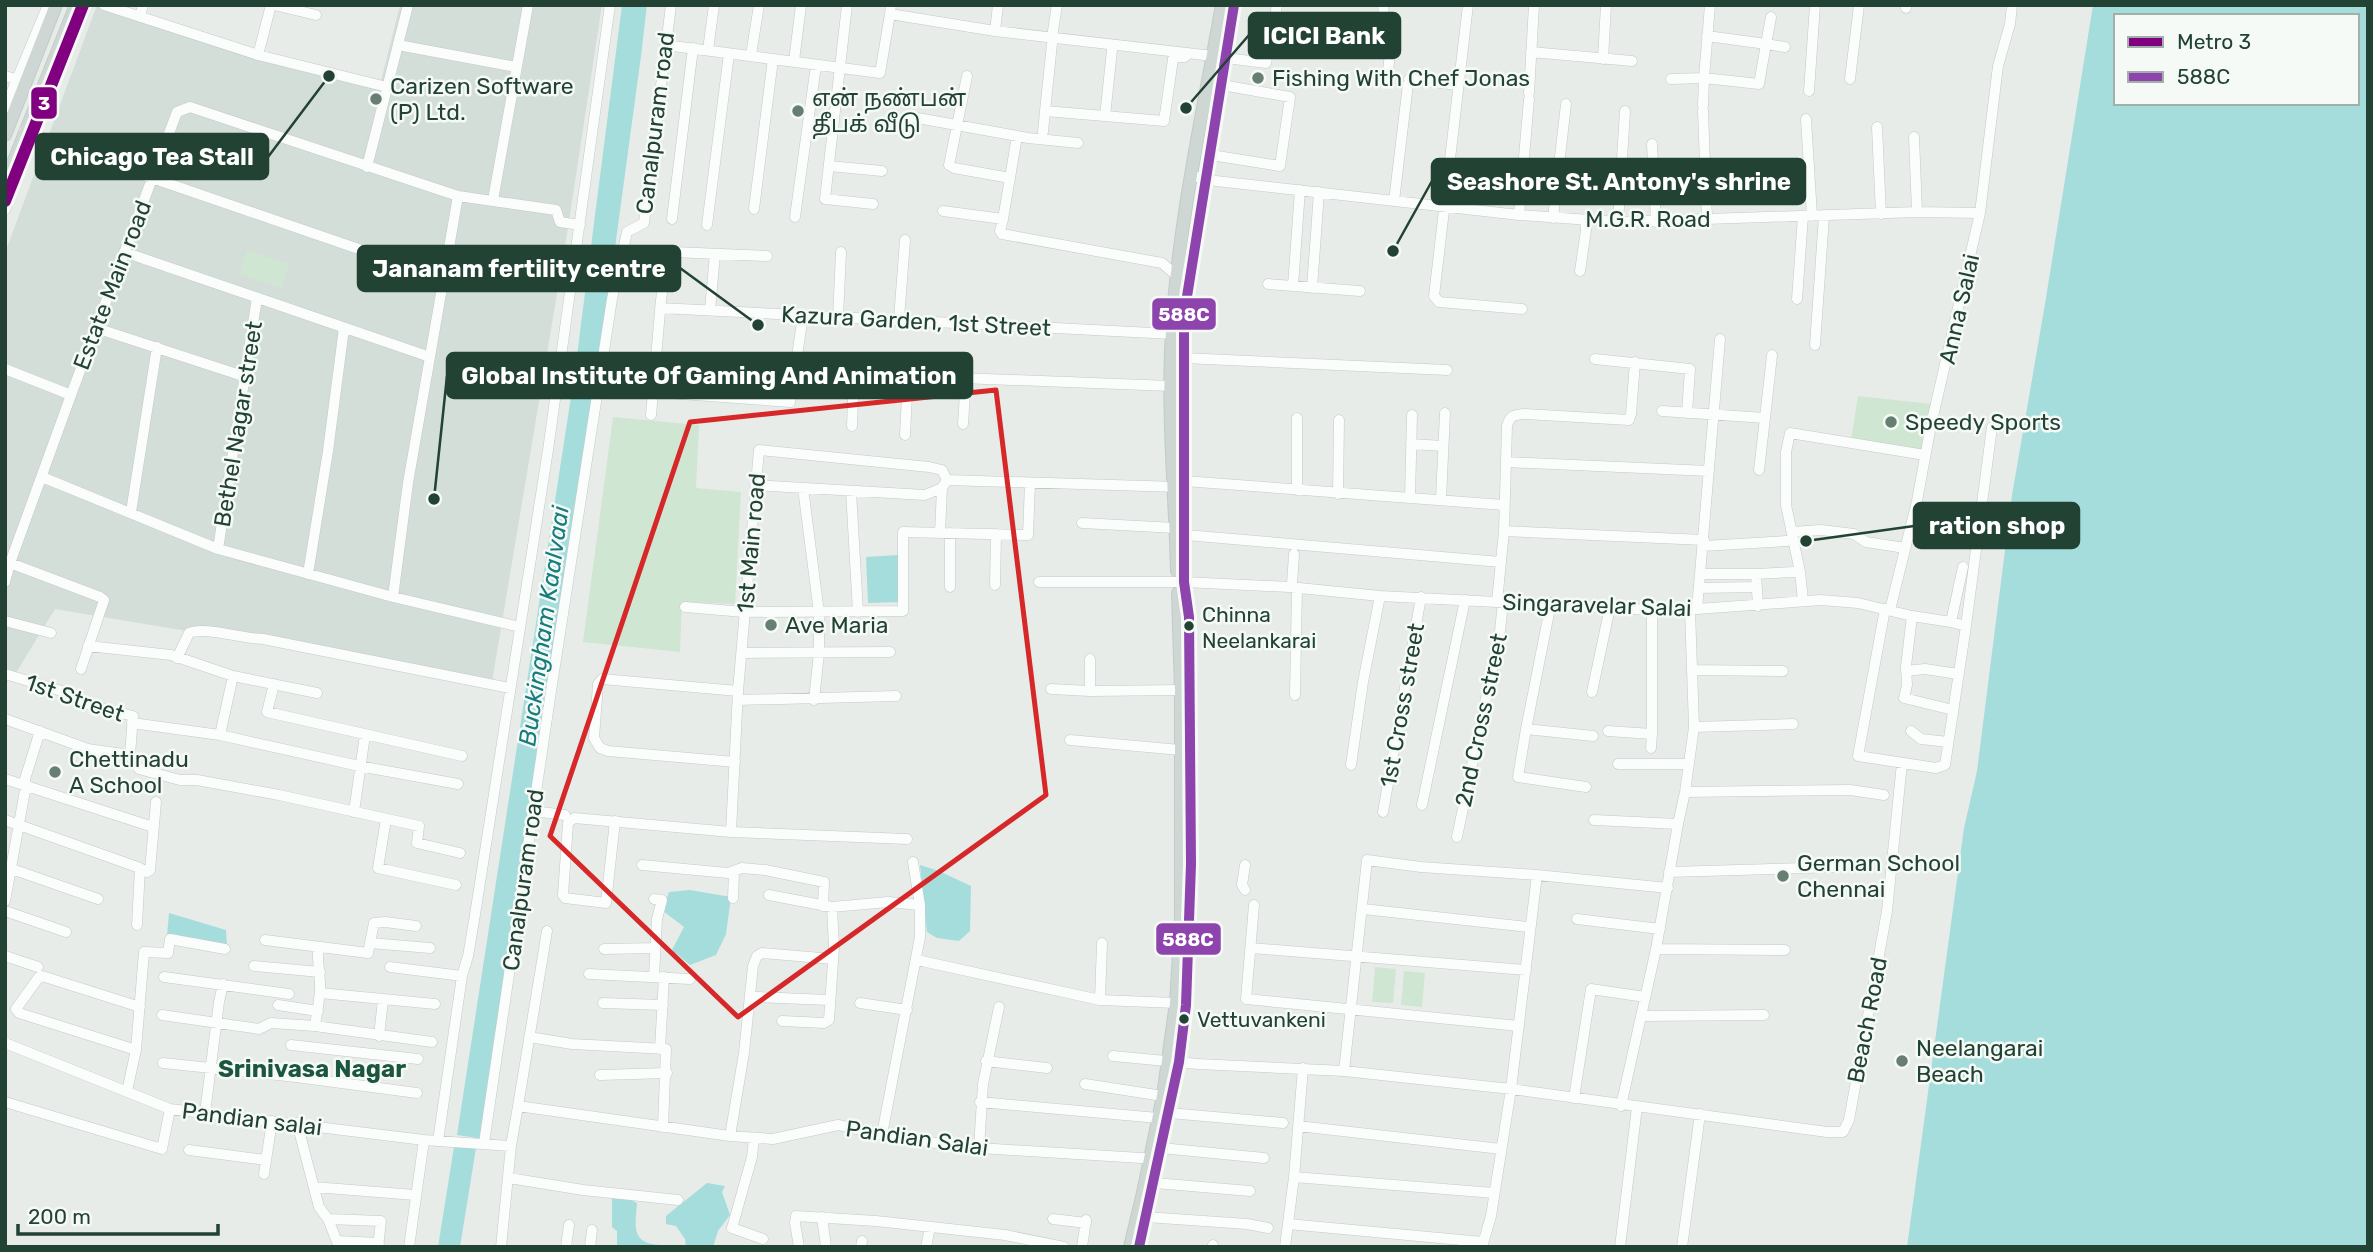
<svg xmlns="http://www.w3.org/2000/svg" width="2373" height="1252" font-family="Rubik,'Noto Sans Tamil',sans-serif">
<style>
.built{fill:#d4ded8}
.green{fill:#cfe6d2}
.water{fill:#a5dddc;fill-rule:evenodd}
.lines{fill:none;stroke-linecap:round;stroke-linejoin:round}
.minor-casing{stroke:#c4c9c6;stroke-width:11}
.major-casing{stroke:#c2cbc7;stroke-width:14}
.minor{stroke:#fbfcfc;stroke-width:10}
.major{stroke:#ced7d3;stroke-width:12}
.bus-1-casing{stroke:#f5faf7;stroke-width:16}
.bus-1{stroke:#8e44ad;stroke-width:10}
.metro-1-casing{stroke:#f5faf7;stroke-width:18}
.metro-1{stroke:#800080;stroke-width:12}
.marked{fill:none;stroke:#d62828;stroke-width:5;stroke-linejoin:round}
.poi-dot{fill:#677e73;stroke:#f5faf7;stroke-width:2.5}
.bus-dot{fill:#224234;stroke:#f5faf7;stroke-width:2.5}
.labels{text-anchor:middle;dominant-baseline:central;stroke-width:5;stroke-linejoin:round;paint-order:stroke}
.bus-label{font-size:21px;fill:#224234;stroke:#f5faf7;text-anchor:start}
.poi-label{font-size:23px;fill:#224234;stroke:#f5faf7;text-anchor:start}
.street-label{font-size:23px;fill:#224234;stroke:#f5faf7}
.water-label{font-size:24px;font-style:italic;fill:#167c7d;stroke:#f5faf7}
.neighbourhood-label{font-size:24px;font-weight:bold;fill:#1c563f;stroke:#f5faf7}
.leader{fill:none;stroke:#224234;stroke-width:2.5}
.callout-dot{fill:#224234;stroke:#f5faf7;stroke-width:2.5}
.callout{fill:#224234;stroke:#224234;stroke-width:2.5}
.callout-label{font-size:24px;text-anchor:middle;font-weight:bold;fill:#fff}
.line-badge{stroke:#f5faf7;stroke-width:2.5}
.badge-label{font-size:19px;text-anchor:middle;font-weight:bold;fill:#fff}
</style>
<rect width="100%" height="100%" fill="#e7ece9"/>
<path class="built" d="M97,5L380,85L400,5H602L567,234L492,682L55,609L14,676L5,672V253Z"/>
<path class="green" d="M247,250L289,264L281,288L239,274Z
M1858,396L1932,404L1923,451L1851,440Z
M613,417L699,425L696,488L741,492L735,604L682,602L680,652L583,642Z
M1375,967L1396,969L1393,1003L1372,1002Z
M1404,971L1425,973L1422,1007L1401,1005Z"/>
<path class="water" d="M622,5H647L641,56L598,373L484,1139L457,1135L575,371Z
M2093,5H2368V1247H1907L1964,828L1977,771L2012,495L2045,304ZM2116,16H2357V103H2116Z
M898,555L900,602L868,603L866,557Z
M920,865L939,871L971,886L970,931L959,941L937,938L927,932Z
M690,890L731,897L726,934L716,955L690,965L672,950L684,927L663,911L669,892Z
M169,913L226,930L227,947L167,936Z
M454,1147L476,1148L460,1247H438Z
M707,1183L725,1186L722,1192L730,1215L718,1231L713,1247H686L685,1239L676,1226L666,1224V1216Z
M612,1197L629,1199L637,1203C635,1227 631,1244 661,1245L660,1247L617,1246V1231L612,1227Z"/>
<g class="lines">
<defs>
<path id="minor" d="M104,5L258,55L387,87
M274,5L316,15
M847,5L825,199L873,204
M891,5L890,14L995,31L1213,56
M1383,5L1384,16L1394,21L1387,78
M1468,5L1434,296L1439,302L1522,309
M1906,8V5
M140,17L143,5
M1771,17L1766,44L1785,47
M995,31L998,5
M1272,36L1316,43
M1707,36L1766,44L1759,84L1704,78L1710,5
M1052,37L1057,5
M1052,44L1045,111L1164,121L1173,59L1175,57H1185
M398,45L516,67
M665,45L880,73L890,14
M708,50L714,5
M1531,52L1632,61
M258,55L271,5
M751,55L759,5
M1226,58L1266,63L1277,5
M1603,59L1606,5
M794,61L801,5
M5,76L22,81
M967,76L949,165L954,168L1010,178
M1409,79L1457,85
M1671,79L1704,78L1703,105
M1850,79L1859,5
M1809,91L1815,5
M1529,93L1534,5
M5,108L48,5
M1703,110L1707,219
M1105,116L1112,50
M912,117L1028,138L1078,143
M1806,119L1812,216
M1877,127L1881,214
M24,131L152,178L443,278
M1043,132L1045,111
M1914,137L1917,212
M1652,144L1656,222
M1211,155L1280,166L1290,97L1222,85
M829,166L882,171
M367,167L408,5
M1192,175L1207,180L1519,215L1618,222L1917,212L1980,213
M493,200L528,5
M1394,201L1408,84
M754,209L773,59
M5,210L33,135L87,5
M943,211L1003,219L1017,136
M1519,215L1529,99
M795,217L816,65
M1553,218L1566,104
M672,219L693,48
M1003,219L1000,231L1002,234L1162,263L1177,276
M1618,222L1625,111
M707,225L729,54
M124,252L430,357
M767,256L673,252L668,254L661,300L653,392L790,402L803,316
M1580,271L1586,230L1585,220
M1268,284L1360,291
M1293,286L1300,190
M1312,288L1319,192
M1797,299L1803,216
M660,308L1172,334
M710,310L715,254
M838,318L841,252
M899,319L905,240
M96,328L246,377
M1815,345L1824,216
M1183,358L1447,370
M1595,359L1690,369L1687,413
M657,360L843,369L854,373L908,376L1171,386
M5,369L71,395L10,563L5,582
M71,395L177,112L190,107L458,196L556,210L560,222L580,225
M1662,411L1765,418L1759,470
M651,415L653,392
M1297,418V490
M1765,418L1772,355
M963,424L966,378
M852,426L854,373
M905,435L908,376
M1411,444L1443,446
M1506,462L1709,471
M42,477L218,549L393,597L520,627
M1184,481L1504,505
M755,485L925,495L942,488L947,480L1178,487
M803,488L819,613V653L814,700
M851,491L858,612
M1338,494L1339,420
M1410,498L1412,415
M1441,499L1445,413
M131,512L157,347
M1082,523L1176,528
M1504,531L1704,540
M1792,532L1821,530L1854,534L1866,542L1905,548
M940,533L942,488
M1186,535L1501,562
M1703,546L1787,541
M218,549L257,298
M10,563L100,597L104,600L81,669
M308,574L328,451L344,328
M1700,574H1756
M1039,582H1184L1289,587L1380,596L1652,610L1697,609L1821,600L1858,603L1912,616L1951,622L1963,567
M995,585L996,534
M950,587V533
M1289,587L1292,584L1294,554
M1699,588L1756,587
M393,597L408,483L458,196
M1803,601L1800,572L1786,505V452L1790,433L1925,455
M1497,602L1504,531L1507,426C1510,415 1514,415 1525,414L1629,420L1631,414L1635,362
M1551,603L1526,729L1593,736
M1758,606L1756,574L1794,572
M685,607L744,612L903,611V532L1028,535L1030,483
M1697,609L1720,339
M1885,609L1858,756L1936,768L1945,765L1966,626L1951,622
M1890,610L1917,501L1931,425L1980,213L1998,66L2010,24L2012,5
M1912,616L1906,666L1907,685L1904,698L1953,710
M5,621L51,633
M1966,626L1992,427
M88,646L171,655L233,676L317,693
M742,653L890,652
M177,658L189,633C203,626 243,639 263,639L510,688
M1090,659V691L1181,690
M1692,670L1783,671
M1906,671L1925,669L1958,674
M5,674L75,695L92,706L133,716L130,755L139,769L180,780H197L279,795L419,826L417,843L460,853
M274,684L267,712L462,756
M1051,689L1090,691
M1592,692L1610,607
M1295,695L1297,588
M738,700L896,696
M5,719L88,749L130,755
M132,723L220,735L359,766L458,784
M1694,727L1793,724
M1526,729L1518,777L1586,787
M1608,731L1652,734V610
M1911,731L1921,739L1948,742
M220,735L233,676
M1070,740L1180,750
M1651,748L1652,734
M735,762L608,751L600,748L594,738L598,684L602,679L738,691
M1618,764H1689
M1351,765L1363,682L1380,596
M5,779L153,827
M1685,792L1850,790L1884,795
M1422,805L1465,600
M533,811L565,815
M354,812L365,735
M1383,812L1421,597
M386,819L378,868L456,885
M5,820L140,868L137,925
M1594,820L1678,824
M615,821L606,903L565,898L563,895L568,823L574,818L731,832L907,839
M731,832L738,691L759,450L929,467L942,470L947,480
M1457,837L1500,631L1503,602
M642,865L728,873L742,868L765,870L824,882L823,906
M1245,865L1242,885L1245,890
M6,867L98,899
M140,868L147,872L150,870L156,802
M1669,872L1838,867
M769,895L832,907L888,902L920,905
M733,898L734,872
M654,899L662,900L657,919L654,977
M5,901L26,785L25,779L40,731
M1254,905L1246,999L1519,1026
M1363,909L1529,927
M5,911L66,932
M1577,919L1660,929
M265,940L368,953L374,923L385,922L416,926
M370,943L430,948
M318,947C317,963 321,977 320,993
M1251,948L1526,970
M604,949L655,948
M1656,949L1785,950
M5,956L38,967
M917,960L1100,1000L1176,1003
M254,966L320,972
M390,967L462,976
M589,974L690,979
M164,977L289,994
M756,997L829,1000
M1100,1000L1102,943
M603,1003L663,1005
M860,1003L907,1010
M278,1005L318,1011
M162,1015L259,1029L271,1023L315,1026L432,1042
M1641,1016L1764,1015
M782,1021L824,1023L829,1020L834,947L832,907
M315,1026L320,993L435,1004
M379,1036L383,1000
M529,1037L572,1044L666,1049L663,1127
M5,1043L170,1109L424,1140L511,1146
M291,1045L418,1059
M660,1049L664,977
M136,1050L19,1013L16,1009L39,977L42,976L140,1007
M1113,1056L1198,1064L1344,1071L1511,1089L1827,1132H1843L1849,1120L1887,911L1902,763
M986,1061L1047,1068
M163,1063L296,1077L417,1093
M1344,1071L1367,860L1421,867L1537,875L1668,888
M600,1075L667,1073
M1085,1084L1163,1096
M127,1091L136,1050L144,952L168,953L170,939L225,949
M1574,1098L1591,989L1645,997
M5,1102L162,1149L170,1109
M980,1102L1158,1118
M518,1106L547,931
M1621,1106L1656,949L1678,824L1685,792L1694,727L1690,610
M205,1113L219,1002L223,984
M1169,1113L1283,1123
M297,1123L319,1207L328,1219L339,1247
M1298,1126L1501,1149
M882,1134L920,937V905L913,862
M730,1136L744,1053L753,966L757,956L762,953L833,959
M754,1138L752,1157L732,1228L763,1239
M438,1141L462,976L468,956L474,921L548,450L610,5
M484,1143L551,691L612,299L627,232L644,223L671,5
M979,1148L983,1084L999,1007
M1161,1148L1264,1158
M189,1150L266,1160
M264,1174L272,1121
M1294,1177L1494,1193
M509,1178L583,1190L678,1200
M1155,1183L1250,1191
M314,1187L415,1195
M822,1217L826,1247
M1146,1217L1247,1224L1268,1228
M328,1219L381,1221L378,1247
M1053,1219L1086,1223
M1288,1224L1483,1242
M337,1241L379,1243
M409,1247L424,1140
M501,1247L511,1146L518,1106L730,1136L773,1139L838,1125L910,1140L979,1148L1157,1159
M566,1247L569,1225
M590,1247L592,1230
M799,1247L795,1223L796,1216L876,1221L1005,1235L1064,1247
M861,1247L862,1241
M926,1247L930,1227
M1082,1247L1086,1220
M1212,1247L1213,1245
M1285,1247L1294,1177L1303,1068
M1482,1247L1491,1216L1511,1089L1537,875
M1620,1247L1637,1107
M1682,1247L1700,1114"/>
<path id="major" d="M5,135L56,5
M5,183L76,5
M1177,571C1175,492 1167,411 1172,332C1178,224 1203,112 1222,5
M1130,1247L1143,1193L1163,1096L1176,1003L1181,920V690L1178,593
M1139,1247L1179,1062L1186,1005L1191,864L1189,617L1184,582V315L1234,5"/>
</defs>
<use href="#minor" class="minor-casing"/>
<use href="#major" class="major-casing"/>
<use href="#minor" class="minor"/>
<use href="#major" class="major"/>
<defs>
<path id="bus-1" d="M1139,1247L1179,1062L1186,1005L1191,864L1189,617L1184,582V315L1234,5"/>
</defs>
<use href="#bus-1" class="bus-1-casing"/>
<use href="#bus-1" class="bus-1"/>
<defs>
<path id="metro-1" d="M5,201L83,5"/>
</defs>
<use href="#metro-1" class="metro-1-casing"/>
<use href="#metro-1" class="metro-1"/>
</g>
<path class="marked" d="M996,390L1046,795L738,1017L550,836L690,422Z"/>
<g class="poi-dot">
<circle cx="1258" cy="78" r="7"/>
<circle cx="376" cy="99" r="7"/>
<circle cx="798" cy="111" r="7"/>
<circle cx="1891" cy="422" r="7"/>
<circle cx="771" cy="625" r="7"/>
<circle cx="55" cy="772" r="7"/>
<circle cx="1783" cy="876" r="7"/>
<circle cx="1902" cy="1061" r="7"/>
</g>
<g class="bus-dot">
<circle cx="1189" cy="626" r="6"/>
<circle cx="1184" cy="1019" r="6"/>
</g>
<g class="labels">
<g class="bus-label">
<text x="1202" y="614">Chinna<tspan x="1202" dy="26">Neelankarai</tspan></text>
<text x="1197" y="1019">Vettuvankeni</text>
</g>
<g class="poi-label">
<text x="1272" y="78">Fishing With Chef Jonas</text>
<text x="390" y="86">Carizen Software<tspan x="390" dy="26">(P) Ltd.</tspan></text>
<text x="812" y="98">என் நண்பன்<tspan x="812" dy="26">தீபக் வீடு</tspan></text>
<text x="1905" y="422">Speedy Sports</text>
<text x="785" y="625">Ave Maria</text>
<text x="69" y="759">Chettinadu<tspan x="69" dy="26">A School</tspan></text>
<text x="1797" y="863">German School<tspan x="1797" dy="26">Chennai</tspan></text>
<text x="1916" y="1048">Neelangarai<tspan x="1916" dy="26">Beach</tspan></text>
</g>
<g class="street-label">
<text transform="translate(655 123) rotate(-83)">Canalpuram road</text>
<text x="1648" y="219">M.G.R. Road</text>
<text transform="translate(112 285) rotate(-69)">Estate Main road</text>
<text transform="translate(1959 309) rotate(-77)">Anna Salai</text>
<text transform="translate(916 321) rotate(3)">Kazura Garden, 1st Street</text>
<text transform="translate(238 424) rotate(-81)">Bethel Nagar street</text>
<text transform="translate(751 543) rotate(-85)">1st Main road</text>
<text transform="translate(1597 605) rotate(2)">Singaravelar Salai</text>
<text transform="translate(75 698) rotate(19)">1st Street</text>
<text transform="translate(1402 705) rotate(-80)">1st Cross street</text>
<text transform="translate(1481 720) rotate(-78)">2nd Cross street</text>
<text transform="translate(523 880) rotate(-82)">Canalpuram road</text>
<text transform="translate(1867 1020) rotate(-79)">Beach Road</text>
<text transform="translate(252 1119) rotate(7)">Pandian salai</text>
<text transform="translate(917 1138) rotate(8)">Pandian Salai</text>
</g>
<g class="water-label">
<text transform="translate(544 626) rotate(-82)">Buckingham Kaalvaai</text>
</g>
<g class="neighbourhood-label">
<text x="312" y="1069">Srinivasa Nagar</text>
</g>
</g>
<path class="leader" d="M1186 108L1249 35M329 76L268 157M1393 251L1432 181M758 325L680 268M434 499L447 376M1806 541L1914 526"/>
<g class="callout-dot">
<circle cx="1186" cy="108" r="7"/>
<circle cx="329" cy="76" r="7"/>
<circle cx="1393" cy="251" r="7"/>
<circle cx="758" cy="325" r="7"/>
<circle cx="434" cy="499" r="7"/>
<circle cx="1806" cy="541" r="7"/>
</g>
<g class="callout">
<rect x="1249" y="13" width="151" height="45" rx="7"/>
<rect x="36" y="134" width="232" height="45" rx="7"/>
<rect x="1432" y="159" width="373" height="45" rx="7"/>
<rect x="358" y="246" width="322" height="45" rx="7"/>
<rect x="447" y="353" width="525" height="45" rx="7"/>
<rect x="1914" y="503" width="165" height="45" rx="7"/>
</g>
<g class="callout-label">
<text x="1324" y="44">ICICI Bank</text>
<text x="152" y="165">Chicago Tea Stall</text>
<text x="1619" y="190">Seashore St. Antony's shrine</text>
<text x="519" y="277">Jananam fertility centre</text>
<text x="709" y="384">Global Institute Of Gaming And Animation</text>
<text x="1997" y="534">ration shop</text>
</g>
<g class="line-badge">
<rect x="30" y="86" width="28" height="34" rx="7" fill="#800080"/>
<rect x="1151" y="297" width="66" height="34" rx="7" fill="#8e44ad"/>
<rect x="1155" y="922" width="67" height="34" rx="7" fill="#8e44ad"/>
</g>
<g class="badge-label">
<text x="44" y="110">3</text>
<text x="1184" y="321">588C</text>
<text x="1188" y="946">588C</text>
</g>
<rect width="2373" height="1252" fill="none" stroke="#224234" stroke-width="14"/>
<rect x="2114" y="14" width="245" height="91" fill="#f5faf7" stroke="#a1b0a9" stroke-width="2"/>
<rect x="2128" y="37" width="35" height="10" fill="#800080" stroke="#a1b0a9" stroke-width="2"/>
<text x="2177" y="49" font-size="21" fill="#224234">Metro 3</text>
<rect x="2128" y="72" width="35" height="10" fill="#8e44ad" stroke="#a1b0a9" stroke-width="2"/>
<text x="2177" y="84" font-size="21" fill="#224234">588C</text>
<path d="M18 1224v10h200v-10" fill="none" stroke="#224234" stroke-width="3.5"/>
<text x="28" y="1224" font-size="21" fill="#224234" stroke="#f5faf7" stroke-width="5" paint-order="stroke">200 m</text>
</svg>
